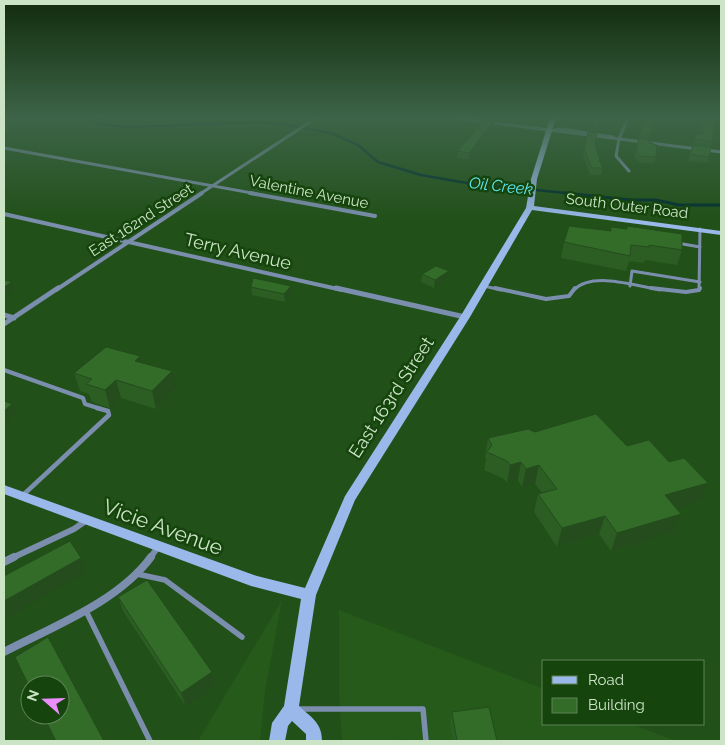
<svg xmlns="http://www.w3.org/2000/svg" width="725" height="745" font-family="Raleway,sans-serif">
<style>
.built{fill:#255a1b}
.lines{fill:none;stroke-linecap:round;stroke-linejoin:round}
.stream-far1{stroke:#002d30;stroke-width:2.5}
.stream{stroke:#002d30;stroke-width:3}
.lane-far3{stroke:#7b8eae;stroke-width:3}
.lane-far2{stroke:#7b8eae;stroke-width:4}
.lane-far1{stroke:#7b8eae;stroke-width:4.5}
.lane{stroke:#7b8eae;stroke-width:5.5}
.street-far4{stroke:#7b8eae;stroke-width:3}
.street-far3{stroke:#7b8eae;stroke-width:4}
.street-far2{stroke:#7b8eae;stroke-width:5}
.street-far1{stroke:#7b8eae;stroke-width:6}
.street{stroke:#7b8eae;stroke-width:8}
.secondary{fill:#9ab8ea;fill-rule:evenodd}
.wall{fill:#2c5d23}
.shaded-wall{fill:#244c1d}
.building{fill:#336c29;stroke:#244c1d}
.labels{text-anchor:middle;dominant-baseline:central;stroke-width:5;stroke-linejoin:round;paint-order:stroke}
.far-street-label{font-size:15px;fill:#cbe4c6;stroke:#15440c}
.far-water-label{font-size:16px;font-style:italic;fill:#60e7f0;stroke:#15440c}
.street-label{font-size:18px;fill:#cbe4c6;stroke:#15440c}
.near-street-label{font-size:21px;fill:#cbe4c6;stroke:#15440c}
</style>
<rect width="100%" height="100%" fill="#215018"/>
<path class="built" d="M282,600L265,691L260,741H198Z
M339,610L544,689V724H631L676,741H342L339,691Z"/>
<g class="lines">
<path class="stream-far1" d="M101,118L92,121L99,124L127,127L262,122L288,125L331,133L358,145L378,162L421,175L467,183L576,194"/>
<path class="stream" d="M564,193L631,200H656L679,205H721"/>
<path class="lane-far3" d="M677,243L700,247
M484,286L501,290
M630,286L632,271L700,282
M574,290C592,271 637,286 660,290
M699,290L700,229"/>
<path class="lane-far2" d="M495,288L546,299L569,296L575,288
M651,288L686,292L699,290L700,288
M4,370L83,398L85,404L101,409"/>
<path class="lane-far1" d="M22,496L109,415L108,411L97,408"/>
<path class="lane" d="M137,574L165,580L242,637
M86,611L150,741
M299,709H423L426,741"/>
<path class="street-far4" d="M455,118L721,152
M628,118L619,139L616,156L629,171
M555,130L562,129L613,137
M4,148L257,194
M200,194L316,118"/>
<path class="street-far3" d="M250,193L375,216
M4,214L342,290
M56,290L202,193"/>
<path class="street-far2" d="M336,288L465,317
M4,315L14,318
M4,324L58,288"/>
<path class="street-far1" d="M12,558L74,529L87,520
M150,558L158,547"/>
<path class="street" d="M4,562L14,557
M4,652C52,627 118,602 151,557"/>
<path class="secondary" d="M550,118H556L537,179L534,206L721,231V235L532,210L470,317L355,500L316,595L299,706C312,718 322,723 322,741H306V734L292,721L288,726L285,741H269L272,723L284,706L301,599L251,586L4,494V485L257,576L305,588L345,496L460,317L526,208L531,179Z"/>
</g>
<path class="wall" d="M595,118H608L606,123L600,122L598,131L590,130L591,126Z
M701,118H715L712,142L711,147L693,145L696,135L701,133Z
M655,124L649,139L639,138L640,133Z
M493,126L469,159L457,158L458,151Z
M588,132L595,145L600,160V162L603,168L601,175H590L583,156Z
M639,138L653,144L656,157L654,163H639L634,156Z
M693,145L711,147L707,163L688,161Z
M569,226L682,250L677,265L645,260L644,263L629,261L626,271L561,258L564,242Z
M422,274L448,279L434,288L421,282Z
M291,286L292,294L285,302L252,295L251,287Z
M140,356L142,363L176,389L156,409L121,398L110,408L92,402L89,394L80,391L74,373Z
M535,432L627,446L700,501L676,508L674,532L611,551L599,534L557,547L534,512L538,494L542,493L535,484L522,487L518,480L507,483L504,479L484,470L486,459L485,457L488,438Z
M118,597L212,672L215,686L186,707L123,611Z
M452,712L497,741H453L450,725Z"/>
<path class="shaded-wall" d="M494,120L493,126L469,159V153Z
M449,271L448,279L434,288L435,280Z
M12,282L15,290L4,298V287Z
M291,286L292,294L285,302L284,294Z
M140,356L145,373L135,361Z
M172,371L176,389L156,409L152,391Z
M116,380L121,398L110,408L105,390Z
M12,404L15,413L4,423V411Z
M521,462L518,480L507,483L510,465Z
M539,465L535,484L522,487L526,469Z
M708,483L700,501L658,514L665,495Z
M681,514L674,532L611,551L617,533Z
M605,516L599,534L557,547L562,528Z
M81,558L87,572L4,619V601Z
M212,672L215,686L186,707L181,693Z"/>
<path class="building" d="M595,118H607L606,119L601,118L599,127L591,126Z
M645,118H657L650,134L640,133Z
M703,118H715L712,142L694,139L696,135L703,133Z
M485,119L494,120L469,153L458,151Z
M588,132L597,133L595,145L600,160H599L603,168H592L584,149Z
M639,138L649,140V142L653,143V144L657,145L656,157L640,156L636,149Z
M693,145L711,147L709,157L690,154Z
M569,226L611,231V227L627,229V226L682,234V250L649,245V247L631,245L630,256L564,242Z
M436,266L449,271L435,280L422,274Z
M253,278L291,286L284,294L251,287Z
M4,280L12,282L4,287Z
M106,347L140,356L135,361L172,371L152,391L116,380L105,390L86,384L92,379L74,373Z
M4,401L12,404L4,411Z
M596,414L627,446L649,440L669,462L684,458L708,483L665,495L681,514L617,533L605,516L562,528L538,494L557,489L539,465L526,469L521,462L510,465L507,461L487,452L492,445L488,438L528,429L535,432Z
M70,541L81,558L4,601V576Z
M147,580L212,672L181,693L118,597Z
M48,637L104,741H56L43,715H60V685H30V688L15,657Z
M489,707L497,741H457L452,712Z
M408,740V741H374Z"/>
<linearGradient id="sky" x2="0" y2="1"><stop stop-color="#122c0d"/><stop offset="0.53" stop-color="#3d6448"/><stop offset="1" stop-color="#3d6448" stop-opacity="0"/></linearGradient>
<rect width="725" height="222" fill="url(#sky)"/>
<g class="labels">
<g class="far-street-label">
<text transform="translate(309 192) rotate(11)">Valentine Avenue</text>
<text transform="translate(627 206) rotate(7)">South Outer Road</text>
<text transform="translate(141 220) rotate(-33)">East 162nd Street</text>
</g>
<g class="far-water-label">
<text transform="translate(501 186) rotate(6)">Oil Creek</text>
</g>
<g class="street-label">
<text transform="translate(238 251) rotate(13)">Terry Avenue</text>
<text transform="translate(391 397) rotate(-57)">East 163rd Street</text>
</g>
<g class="near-street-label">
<text transform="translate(163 527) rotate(20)">Vicie Avenue</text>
</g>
</g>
<rect width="725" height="745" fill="none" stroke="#cbe4c6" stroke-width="10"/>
<rect x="542" y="660" width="162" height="65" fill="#15440c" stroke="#5e8456"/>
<rect x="552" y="676" width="25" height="8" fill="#9ab8ea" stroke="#5e8456"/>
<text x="588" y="685" font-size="15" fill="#cbe4c6">Road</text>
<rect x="552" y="698" width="25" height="15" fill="#336c29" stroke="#5e8456"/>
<text x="588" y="710" font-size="15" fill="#cbe4c6">Building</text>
<g transform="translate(45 700) rotate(290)"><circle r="24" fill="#15440c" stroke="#5e8456"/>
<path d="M0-4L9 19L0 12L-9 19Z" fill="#ea8dfd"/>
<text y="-8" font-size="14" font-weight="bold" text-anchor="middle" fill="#cbe4c6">N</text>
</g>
</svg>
